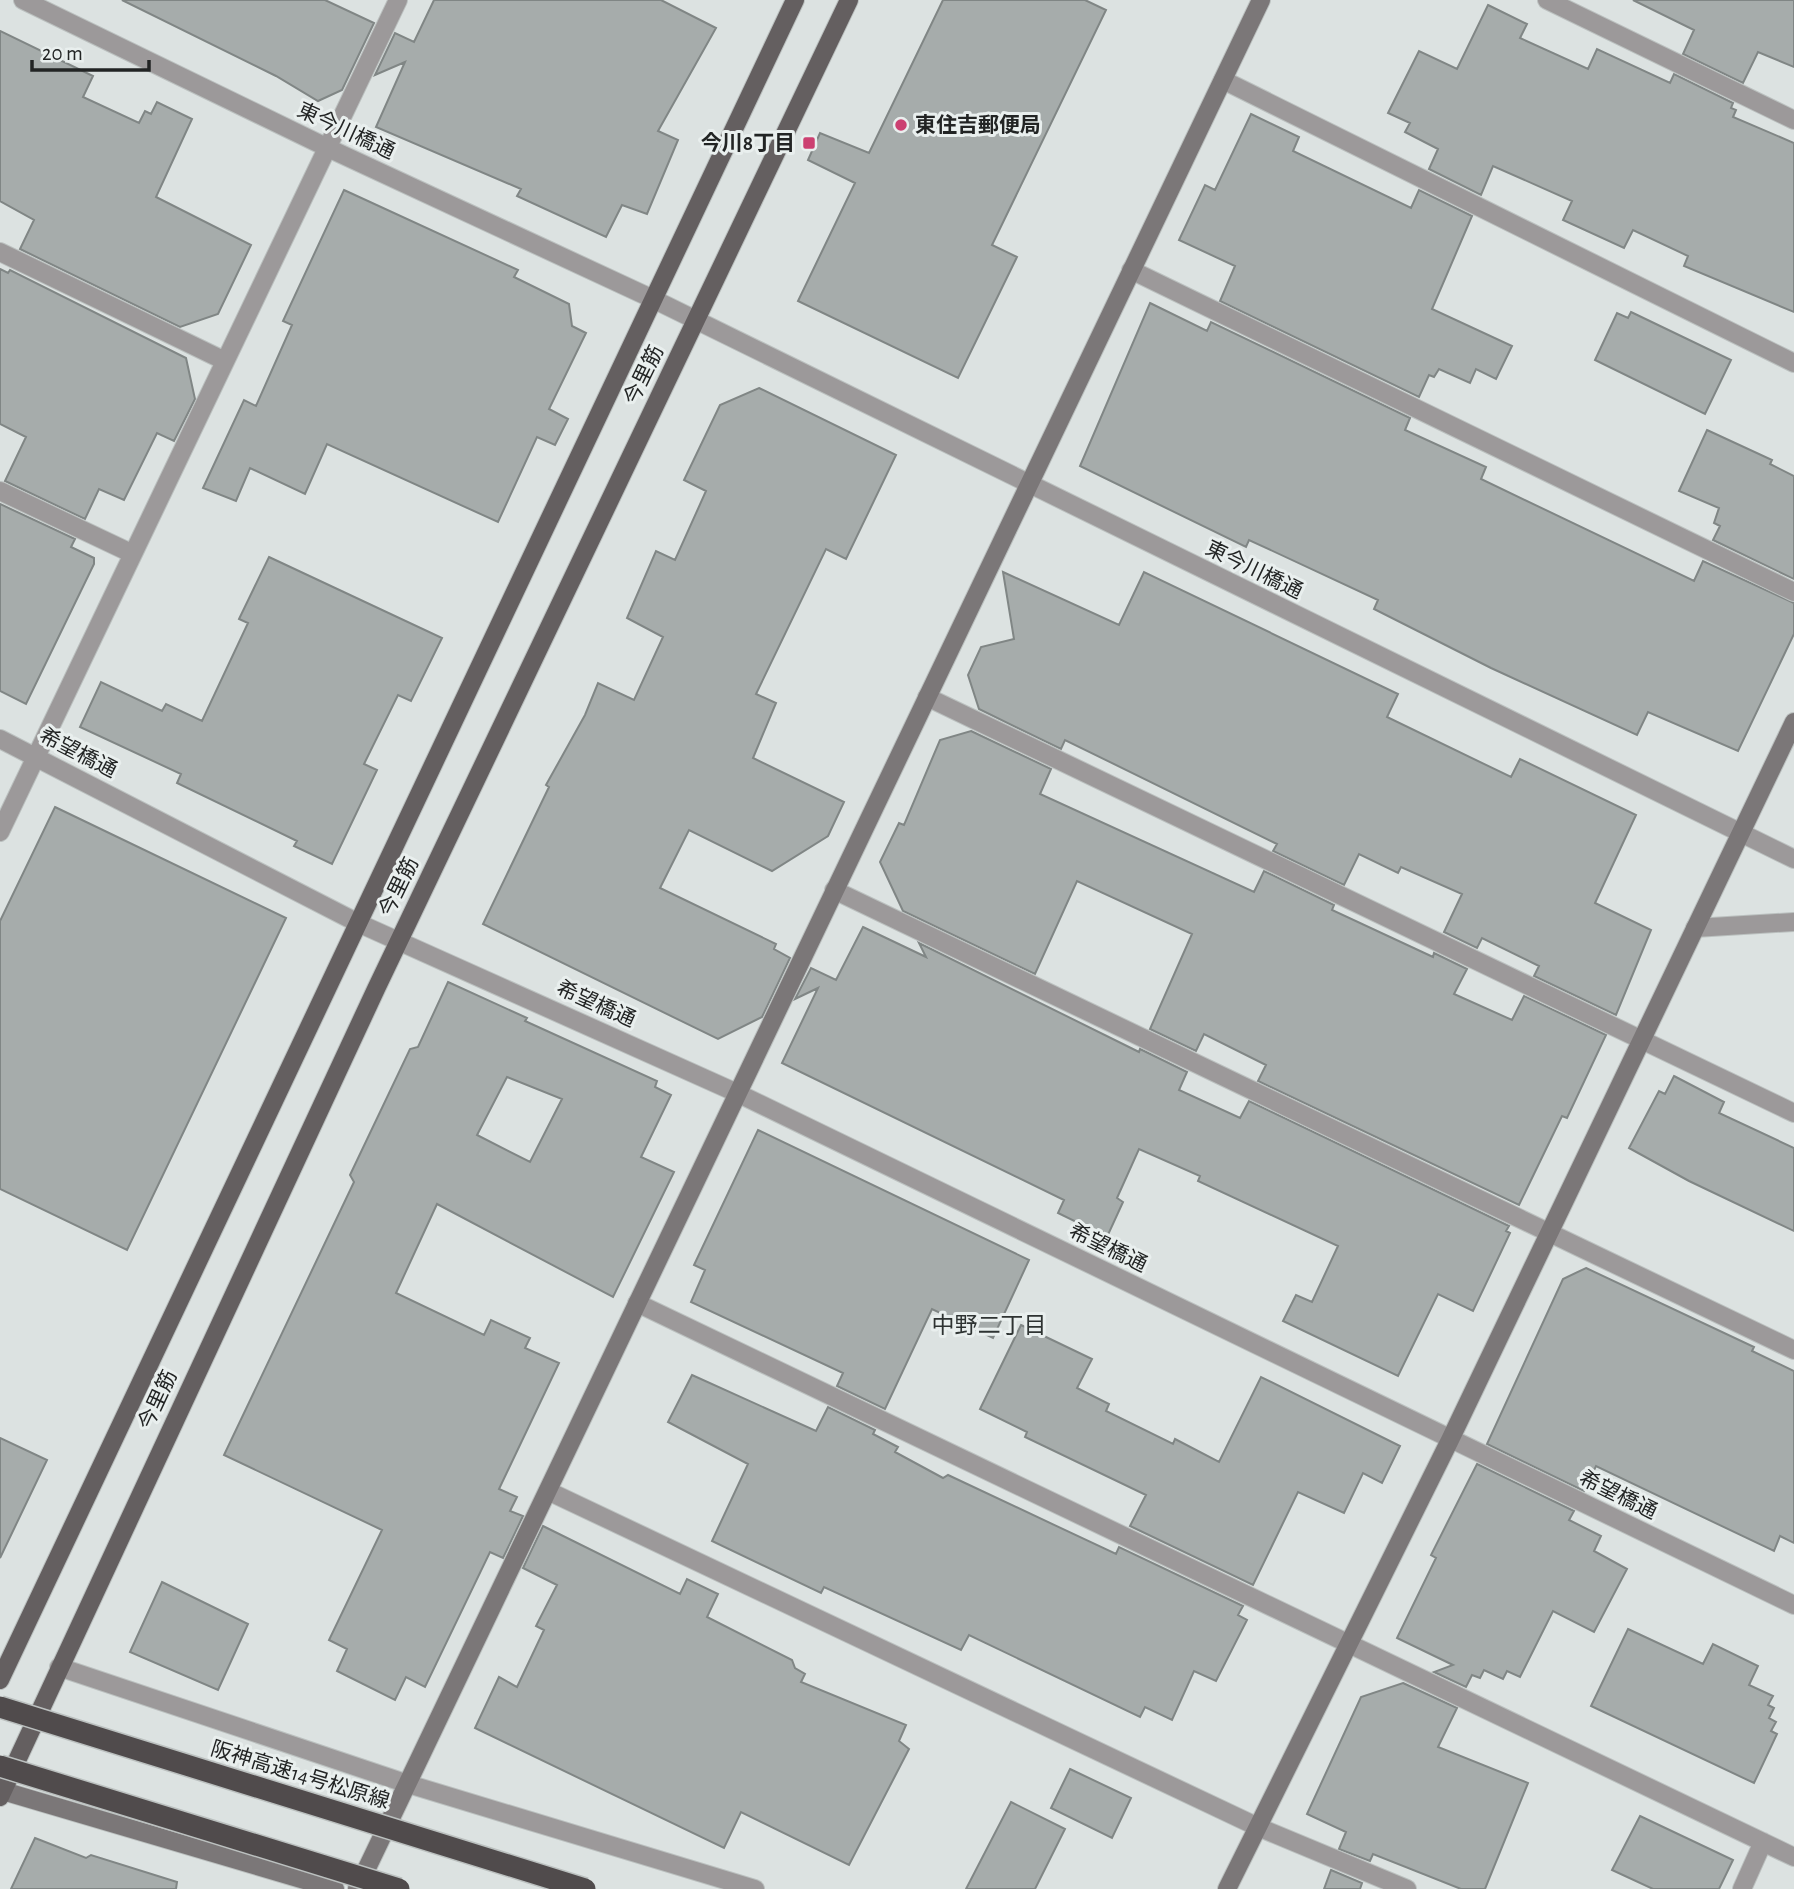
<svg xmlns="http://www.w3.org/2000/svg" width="1794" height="1889" font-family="'Alegreya Sans','Noto Sans JP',sans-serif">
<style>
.building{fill:#a6acab;stroke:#808685;stroke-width:2;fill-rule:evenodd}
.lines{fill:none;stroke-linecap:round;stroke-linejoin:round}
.lane-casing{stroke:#bbc0bf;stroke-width:20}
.street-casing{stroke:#bbc0bf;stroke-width:20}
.secondary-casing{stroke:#bbc0bf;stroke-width:20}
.primary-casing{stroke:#bbc0bf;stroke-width:20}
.lane{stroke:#9c999a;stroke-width:18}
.street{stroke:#9c999a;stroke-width:18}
.secondary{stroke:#7b7778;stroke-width:18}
.primary{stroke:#645f60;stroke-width:18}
.highway-bridge-casing{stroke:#bbc0bf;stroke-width:24;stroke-linecap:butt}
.highway-bridge{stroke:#504b4c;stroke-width:21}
.poi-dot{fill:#cc4071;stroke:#e9efee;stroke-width:2.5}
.labels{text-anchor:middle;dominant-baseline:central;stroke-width:6;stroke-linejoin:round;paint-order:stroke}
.poi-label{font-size:21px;font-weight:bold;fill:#222424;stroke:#e9efee;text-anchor:start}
.street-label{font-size:21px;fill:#222424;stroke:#e9efee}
.neighbourhood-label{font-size:23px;fill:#2e3332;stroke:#e9efee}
</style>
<rect width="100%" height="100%" fill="#dce2e1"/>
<path class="building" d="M122,0H325L374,23L342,90L318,101L276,76Z
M434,0H661L716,28L658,131L678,140L647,214L622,205L606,237L517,196L521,189L376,127L405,62L375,75L395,33L414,42Z
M943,0H1085L1106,10L992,245L1017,257L958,378L798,301L855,183L808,160L820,133L869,153Z
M1633,0H1794V67L1758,52L1743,83L1683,54L1694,30Z
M1488,5L1527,24L1520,38L1588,69L1597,49L1670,83L1674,74L1733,103L1731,108L1736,110L1733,117L1794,143V312L1684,266L1688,256L1633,230L1624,248L1563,220L1572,201L1493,166L1481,195L1429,169L1438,149L1405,132L1410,123L1388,113L1419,51L1457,69Z
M0,31L93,76L83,97L139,123L145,111L151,114L157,102L192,119L156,197L251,245L218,314L180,327L20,249L34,220L0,201Z
M1251,114L1299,137L1293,151L1411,208L1419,190L1472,216L1432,309L1512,346L1496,379L1476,369L1470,383L1439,369L1434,377L1429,375L1419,397L1220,301L1235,266L1179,240L1205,185L1215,190Z
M344,190L518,270L514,277L569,304L572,326L586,333L549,409L568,419L555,445L537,437L498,522L327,444L305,494L250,468L236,501L203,488L244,400L256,406L292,325L283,321Z
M0,269L8,273L10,270L186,358L195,399L174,441L157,433L124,500L99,489L85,519L5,481L26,437L0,424Z
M1150,303L1207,331L1211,322L1410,418L1405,430L1486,467L1481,479L1694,581L1703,561L1794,603V634L1738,751L1648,712L1637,735L1491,668L1374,609L1378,600L1249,540L1246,547L1080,466Z
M1631,312L1731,360L1705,414L1595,360L1617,313L1628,318Z
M759,388L896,455L846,559L826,549L756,694L776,703L753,758L844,802L828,836L772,871L689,830L660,888L776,944L774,949L790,958L762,1017L718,1039L483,924L549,787L546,785L585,715L598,683L634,700L663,637L627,618L656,551L675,560L706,491L684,480L720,405Z
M1707,430L1772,460L1770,464L1794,476V579L1713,540L1720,526L1714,523L1719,508L1679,491Z
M0,504L75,539L71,547L94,558V564L26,704L0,691Z
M269,557L442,638L411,701L398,695L364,764L377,770L332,864L294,846L297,841L177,783L181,774L80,727L101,682L162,711L166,704L202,721L248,623L239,619Z
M1003,572L1119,625L1144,572L1398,694L1387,717L1511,777L1520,759L1636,815L1595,903L1651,930L1616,1015L1534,976L1539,966L1482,938L1477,948L1444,932L1462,894L1401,867L1398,873L1359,854L1344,885L1273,851L1277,844L1065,740L1061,749L979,709L968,675L981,647L1014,639Z
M971,731L1051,769L1040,794L1254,892L1264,871L1334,905L1332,910L1433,957L1434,953L1467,969L1454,994L1512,1020L1524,996L1606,1035L1567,1118L1562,1116L1519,1205L1258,1081L1266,1065L1204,1034L1196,1051L1150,1029L1192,934L1077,881L1035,974L903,911L880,862L899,823L904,825L940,740Z
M55,807L286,918L127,1250L0,1189V921Z
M863,927L926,957L919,943L1139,1052L1140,1049L1187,1072L1179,1090L1240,1118L1249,1101L1509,1226L1506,1231L1510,1233L1473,1311L1438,1294L1398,1376L1283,1321L1296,1295L1312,1302L1338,1246L1198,1181L1200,1176L1139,1149L1117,1198L1123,1202L1107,1237L1058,1213L1064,1200L782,1063L818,988L795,999L811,968L836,980Z
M448,982L527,1018L525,1021L657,1081L655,1087L671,1095L641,1157L674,1172L613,1297L437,1204L396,1293L484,1335L491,1320L530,1338L525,1348L559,1363L499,1489L517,1497L510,1511L523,1516L503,1558L490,1552L425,1687L406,1677L395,1700L337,1671L347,1649L329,1640L382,1530L224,1455L354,1182L350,1175L410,1049L418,1047ZM507,1077L562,1099L530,1162L477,1135Z
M1674,1076L1724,1102L1719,1113L1794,1148V1231L1689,1181L1629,1148L1659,1091L1665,1094Z
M758,1130L1029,1260L993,1338L932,1309L885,1409L837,1386L843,1373L691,1302L705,1270L694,1265Z
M1586,1268L1754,1347L1752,1351L1794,1371V1543L1780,1536L1774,1551L1596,1466L1584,1491L1487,1444L1563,1279Z
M1021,1325L1092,1359L1077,1388L1109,1404L1106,1411L1173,1444L1175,1439L1219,1462L1261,1377L1400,1446L1382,1483L1363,1473L1344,1513L1298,1492L1253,1585L1130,1526L1146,1495L1025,1437L1027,1432L980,1409Z
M692,1375L816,1431L828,1407L875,1430L873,1434L898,1447L895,1452L943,1478L948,1475L1116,1554L1119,1547L1243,1606L1238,1615L1247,1620L1216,1681L1194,1671L1172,1720L1145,1707L1140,1717L969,1635L961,1650L824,1587L821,1593L712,1541L748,1464L668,1422Z
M0,1438L47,1460L0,1558Z
M1477,1464L1574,1511L1569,1520L1601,1536L1594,1551L1627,1569L1594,1632L1553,1611L1520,1677L1507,1671L1503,1679L1484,1670L1480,1678L1472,1675L1466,1687L1434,1672L1453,1665L1397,1638L1436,1558L1431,1555Z
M543,1526L680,1594L687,1579L718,1594L707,1617L792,1660L795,1668L805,1674L801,1682L906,1725L899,1741L909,1749L849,1865L741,1812L724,1848L475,1728L499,1677L517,1687L544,1630L536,1626L557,1585L523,1568Z
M162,1582L248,1624L218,1690L130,1652Z
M1628,1629L1703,1664L1713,1644L1758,1666L1749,1685L1773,1696L1768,1705L1774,1708L1769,1718L1776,1722L1771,1731L1777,1734L1754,1783L1591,1706Z
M1403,1683L1457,1708L1438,1747L1528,1783L1485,1889H1461L1373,1854L1370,1861L1339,1849L1346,1832L1307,1814L1361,1697Z
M1070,1769L1131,1798L1112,1838L1051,1808Z
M1011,1802L1065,1829L1035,1889H966Z
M1640,1816L1733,1860L1719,1889H1653L1612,1870Z
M35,1838L86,1858L91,1855L177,1882L176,1889H11Z
M1331,1870L1362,1883L1360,1889H1324Z"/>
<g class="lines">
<g class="lane-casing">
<path id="lane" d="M1695,928L1794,922"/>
</g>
<g class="street-casing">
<path id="street" d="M23,0L328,148L653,299L1794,859
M1547,0L1794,120
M1223,80L1794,363
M0,252L225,361
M1131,270L1794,592
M0,491L133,554
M927,697L1794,1113
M0,739L358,923L737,1093L1794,1605
M0,832L398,0
M834,890L1794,1350
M637,1303L1794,1857
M548,1491L1258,1827L1407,1889
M59,1667L408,1784L755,1889
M1742,1889L1763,1842"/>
</g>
<g class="secondary-casing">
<path id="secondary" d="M3,1791L335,1889
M357,1889L1261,0
M1227,1889L1450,1440L1794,722"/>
</g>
<g class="primary-casing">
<path id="primary" d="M0,1680L795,0
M0,1797L376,989L849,0"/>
</g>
<use href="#lane" class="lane"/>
<use href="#street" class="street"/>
<use href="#secondary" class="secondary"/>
<use href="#primary" class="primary"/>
<g class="highway-bridge-casing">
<path id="highway-bridge" d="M0,1707L585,1889
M0,1766L399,1889"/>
</g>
<use href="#highway-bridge" class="highway-bridge"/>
</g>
<g class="poi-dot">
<circle cx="901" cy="125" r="7"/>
<rect x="802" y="136" width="14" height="14" rx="3.5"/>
</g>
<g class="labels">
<g class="poi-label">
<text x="915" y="125">東住吉郵便局</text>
<text x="795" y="143" text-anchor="end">今川8丁目</text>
</g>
<g class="street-label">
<text transform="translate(346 131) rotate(25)">東今川橋通</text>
<text transform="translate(644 375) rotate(-64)">今里筋</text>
<text transform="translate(1254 570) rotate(26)">東今川橋通</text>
<text transform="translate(78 753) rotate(27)">希望橋通</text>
<text transform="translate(399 887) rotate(-64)">今里筋</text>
<text transform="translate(596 1004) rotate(24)">希望橋通</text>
<text transform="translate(1108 1248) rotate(26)">希望橋通</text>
<text transform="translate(158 1400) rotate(-65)">今里筋</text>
<text transform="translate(1618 1495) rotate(26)">希望橋通</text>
<text transform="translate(300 1775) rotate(17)">阪神高速14号松原線</text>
</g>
<g class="neighbourhood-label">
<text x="989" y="1326">中野二丁目</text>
</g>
</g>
<path d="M32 60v10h117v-10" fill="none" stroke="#222424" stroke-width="3.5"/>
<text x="42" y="60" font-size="21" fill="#222424" stroke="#e9efee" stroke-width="5" paint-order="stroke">20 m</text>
</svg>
